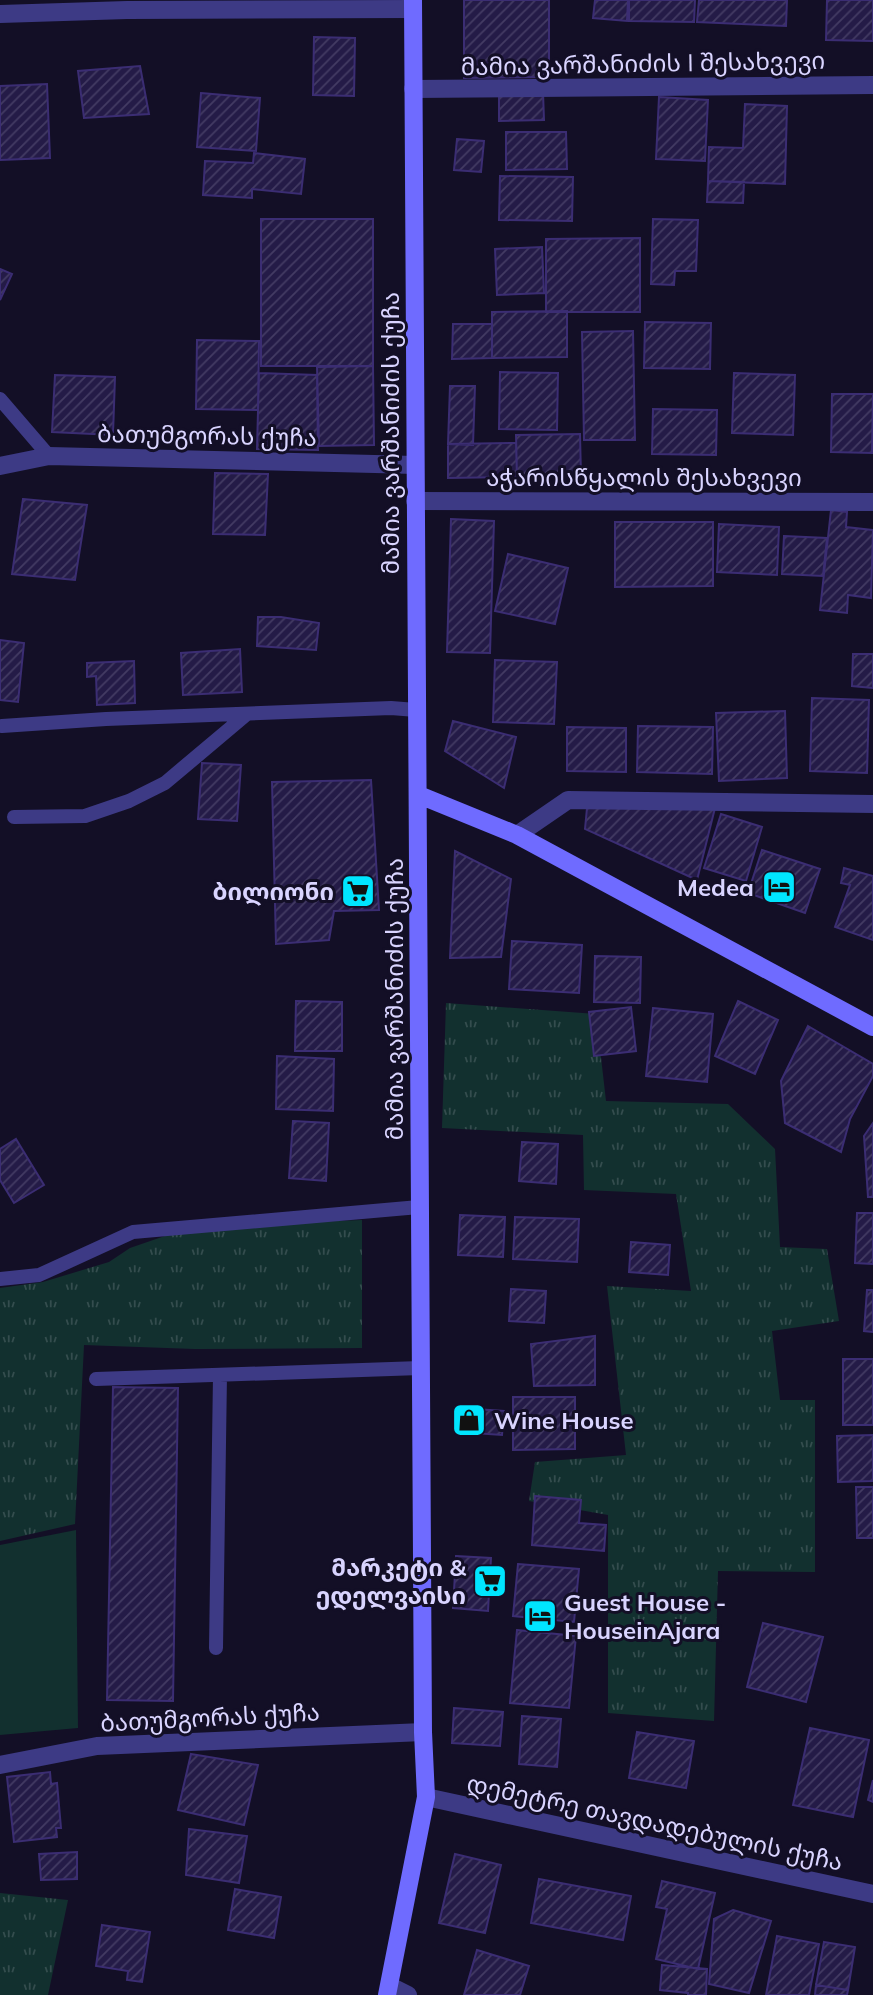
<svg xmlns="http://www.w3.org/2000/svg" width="873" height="1995" font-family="Mulish,'Noto Sans Georgian',sans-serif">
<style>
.grass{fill:url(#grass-tufts)}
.garden{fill:#12302f}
.building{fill:url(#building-hatch);stroke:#3b2d73;stroke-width:2}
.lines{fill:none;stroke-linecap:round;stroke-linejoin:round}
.lane{stroke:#3d3a85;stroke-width:14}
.street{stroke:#3d3a85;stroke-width:18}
.secondary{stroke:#6f6bff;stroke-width:18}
.labels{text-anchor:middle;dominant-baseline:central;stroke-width:6;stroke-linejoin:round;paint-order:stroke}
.street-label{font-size:24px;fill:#d9d4ff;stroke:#130f26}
.poi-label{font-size:24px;font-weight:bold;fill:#d9d4ff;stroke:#130f26;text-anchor:end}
</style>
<defs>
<pattern id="grass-tufts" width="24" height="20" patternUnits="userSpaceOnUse" patternTransform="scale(1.75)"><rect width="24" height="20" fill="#12302f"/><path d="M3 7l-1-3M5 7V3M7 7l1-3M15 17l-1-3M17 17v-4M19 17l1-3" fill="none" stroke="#344d4e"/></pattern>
<pattern id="building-hatch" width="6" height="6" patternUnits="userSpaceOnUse" patternTransform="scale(1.75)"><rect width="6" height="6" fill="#241b47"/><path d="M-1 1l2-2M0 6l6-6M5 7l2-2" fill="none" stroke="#433b63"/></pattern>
</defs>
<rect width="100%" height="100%" fill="#130f26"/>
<path class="grass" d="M446,1003L596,1014L606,1101L728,1104L775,1149L780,1247L827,1249L839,1321L772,1331L780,1400H815V1572L718,1571L714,1721L608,1713V1515L529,1501L535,1462L626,1455L607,1286L691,1291L676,1194L584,1190L583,1135L442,1128Z
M362,1220V1348L195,1349L84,1345L75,1524L0,1541V1288L43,1282L109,1262L130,1248L191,1227Z
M0,1893L68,1900L48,1995H0Z"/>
<path class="garden" d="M76,1530L78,1728L0,1735V1545Z"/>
<path class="building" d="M464,0H549V77L464,78Z
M595,0H628L627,21L593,18Z
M629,0H695L694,22L629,21Z
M699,0H787L786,26L697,22Z
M827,0H873V41L826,40Z
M314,37L355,38L354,96L313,95Z
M140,66L149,114L84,118L78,71Z
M47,84L50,158L0,160V86Z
M543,92L544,120L499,121V93Z
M201,93L260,98L256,151L197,147Z
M659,97L708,100L705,161L656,159Z
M745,104L787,106L785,184L708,181L709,147L743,148Z
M506,132H566L567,169L506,170Z
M457,139L484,141L481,172L454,170Z
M254,153L305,159L301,194L252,189V198L203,195L205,161L253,163Z
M500,176L573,177L572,221L499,220Z
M708,181L744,182L743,203L707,202Z
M261,219H373V366H261Z
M653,219L698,220L696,271H675L674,285L651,284Z
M640,238V312H546V239Z
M542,247L544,293L497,295L495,249Z
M0,269L12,274L0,300Z
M567,311V357L492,358V312Z
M645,322L711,323L710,369L644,368Z
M453,324H492V358L452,359Z
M633,331L635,440H584L582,332Z
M197,340L259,341L258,410L196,409Z
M373,366L374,445L319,446L317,367Z
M500,372L558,373L557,430L499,429Z
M259,373L317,375L318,450L257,449Z
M734,373L795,375L793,435L732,433Z
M55,375L115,377L113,435L52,432Z
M450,386H475L473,445L448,444Z
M832,394H873L872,453L831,452Z
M653,409L717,410L716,455L652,454Z
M580,434L581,476L517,477L516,435Z
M516,443L517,477L448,478V444Z
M215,473L268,474L265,535L213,534Z
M23,499L87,505L75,580L12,574Z
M831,510L847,512L846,527L873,530L871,598L848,595L847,613L820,610Z
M451,519L494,521L490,653L447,652Z
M615,522H713V586L615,587Z
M719,524L779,527L777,575L717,572Z
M784,536L827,538L823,576L782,574Z
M508,554L568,568L555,624L495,611Z
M258,617H281L319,623L316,650L257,646Z
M0,640L24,643L18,702L0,700Z
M240,649L242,692L183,695L181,653Z
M853,654H873V688L852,686Z
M495,660L557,662L554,724L493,722Z
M134,661L135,703L97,705L96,676L87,677V663Z
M812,698L869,700L867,773L810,771Z
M785,711L787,778L719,781L716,713Z
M453,721L516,737L504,788L445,751Z
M638,726L713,727L712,774L637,772Z
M567,727L626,728V772L567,771Z
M202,763L241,765L237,821L198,819Z
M371,780L379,910L334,911L329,940L276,944L272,782Z
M587,808H715L697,880L585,829Z
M721,814L762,827L746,881L704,868Z
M762,850L820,869L805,913L748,893Z
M455,851L511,879L501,957L450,958Z
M844,868L873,876V940L835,927L850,885L841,883Z
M512,941L582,945L579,993L509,989Z
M595,956L641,957L640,1003L594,1002Z
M296,1001L342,1002V1051H295Z
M738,1001L778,1020L755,1074L715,1056Z
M631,1007L636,1051L594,1056L589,1012Z
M653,1008L713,1014L707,1082L646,1076Z
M808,1026L873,1064V1076L850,1119L841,1152L785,1123L781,1081Z
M277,1056L334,1059L333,1111L276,1109Z
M293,1121L329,1123L326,1181L289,1178Z
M873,1123V1197H868L864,1136Z
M16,1139L44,1185L14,1203L0,1180V1149Z
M522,1142L558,1144L556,1184L519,1181Z
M857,1213H873V1264L855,1263Z
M460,1215L505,1217L503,1257L458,1255Z
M515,1217L579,1219L577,1262L513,1259Z
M631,1242L670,1245L668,1275L629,1272Z
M511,1289L546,1291L544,1323L509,1321Z
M867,1290H873V1332L864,1331Z
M595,1336V1385L534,1386L531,1344Z
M843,1359H873V1425H843Z
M113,1387L178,1388L173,1701L107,1700Z
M513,1397H575V1449L513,1450Z
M460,1408L504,1411L502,1435L459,1432Z
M873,1435V1481L838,1482L837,1436Z
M856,1487H873V1538H857Z
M535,1496L581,1500L579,1523L606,1525L604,1551L532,1545Z
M456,1556L491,1558L488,1611L453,1608Z
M518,1564L579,1569L574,1622L513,1616Z
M763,1623L823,1637L806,1702L747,1687Z
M517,1630L576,1636L569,1708L510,1703Z
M454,1708L503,1712L500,1746L452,1743Z
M522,1716L561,1719L557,1767L519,1764Z
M810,1728L869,1740L853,1817L793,1805Z
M637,1732L694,1741L686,1788L629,1778Z
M191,1754L258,1765L244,1825L178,1810Z
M50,1772L51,1784L57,1783L61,1828H56L57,1837L14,1842L7,1777Z
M873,1780V1802L868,1800Z
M189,1829L247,1836L239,1883L186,1875Z
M77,1852V1879L41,1880L39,1854Z
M455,1854L501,1865L485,1933L439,1923Z
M539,1879L631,1896L623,1940L531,1923Z
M662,1881L715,1893L698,1969L656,1959L667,1909L656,1907Z
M235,1889L281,1897L274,1938L228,1930Z
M733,1910L771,1921L749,1993L709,1984L714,1919Z
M102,1925L150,1932L142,1982L127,1980L128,1971L96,1966Z
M777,1936L819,1944L809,1995H766Z
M824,1942L855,1947L848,1990L816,1985Z
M477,1950L529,1966L520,1995H464Z
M662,1965L707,1969L706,1995H688V1993L660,1990Z
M816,1985L848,1990L847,1995H815Z"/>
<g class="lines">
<path class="lane" d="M0,399L49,456
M2,726L106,719L391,708L416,710
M14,817L85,816L129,801L165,783L247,714
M0,1279L39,1275L133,1232L419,1207
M96,1379L420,1368
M216,1648L220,1375"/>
<path class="street" d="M0,14L127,10L413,9
M413,89L873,85
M0,466L49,456L415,465
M415,501L873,502
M517,835L568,800L873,804
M0,1765L97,1746L423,1732
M426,1797L873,1894
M390,1986L408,1995"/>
<path class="secondary" d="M419,795L517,835L873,1027
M387,1995L426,1797L423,1732L413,0"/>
</g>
<defs>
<g id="hotel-square" transform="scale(1.75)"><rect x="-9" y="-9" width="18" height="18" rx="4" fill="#00e5ff" stroke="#130f26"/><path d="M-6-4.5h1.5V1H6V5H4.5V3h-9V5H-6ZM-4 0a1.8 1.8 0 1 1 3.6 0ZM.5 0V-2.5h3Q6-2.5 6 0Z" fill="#111"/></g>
<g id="supermarket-square" transform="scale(1.75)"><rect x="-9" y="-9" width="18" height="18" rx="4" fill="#00e5ff" stroke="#130f26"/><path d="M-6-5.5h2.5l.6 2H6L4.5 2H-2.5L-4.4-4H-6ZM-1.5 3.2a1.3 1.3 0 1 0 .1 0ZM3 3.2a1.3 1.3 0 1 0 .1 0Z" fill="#111"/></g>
<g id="shop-square" transform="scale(1.75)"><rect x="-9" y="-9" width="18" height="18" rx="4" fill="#00e5ff" stroke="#130f26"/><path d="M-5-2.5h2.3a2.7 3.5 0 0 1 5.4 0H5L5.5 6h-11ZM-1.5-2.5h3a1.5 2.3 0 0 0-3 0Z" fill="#111"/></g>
</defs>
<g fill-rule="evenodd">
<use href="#hotel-square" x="779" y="887"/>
<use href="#supermarket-square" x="358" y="891"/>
<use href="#shop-square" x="469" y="1420"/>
<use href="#supermarket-square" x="490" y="1581"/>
<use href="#hotel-square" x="540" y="1616"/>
</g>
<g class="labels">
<g class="street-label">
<text transform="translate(643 63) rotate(-1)">მამია ვარშანიძის I შესახვევი</text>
<text transform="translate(390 433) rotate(-90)">მამია ვარშანიძის ქუჩა</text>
<text transform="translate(207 435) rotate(1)">ბათუმგორას ქუჩა</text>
<text x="644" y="477">აჭარისწყალის შესახვევი</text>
<text transform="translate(394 999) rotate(-90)">მამია ვარშანიძის ქუჩა</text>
<text transform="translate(210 1717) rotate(-3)">ბათუმგორას ქუჩა</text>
<text transform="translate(655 1822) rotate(12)">დემეტრე თავდადებულის ქუჩა</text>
</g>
<g class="poi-label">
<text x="754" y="887">Medea</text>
<text x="334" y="891">ბილიონი</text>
<text x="494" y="1420" text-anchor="start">Wine House</text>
<text x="466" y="1567">მარკეტი &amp;<tspan x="466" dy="28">ედელვაისი</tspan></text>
<text x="564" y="1602" text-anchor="start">Guest House -<tspan x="564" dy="28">HouseinAjara</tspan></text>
</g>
</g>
</svg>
